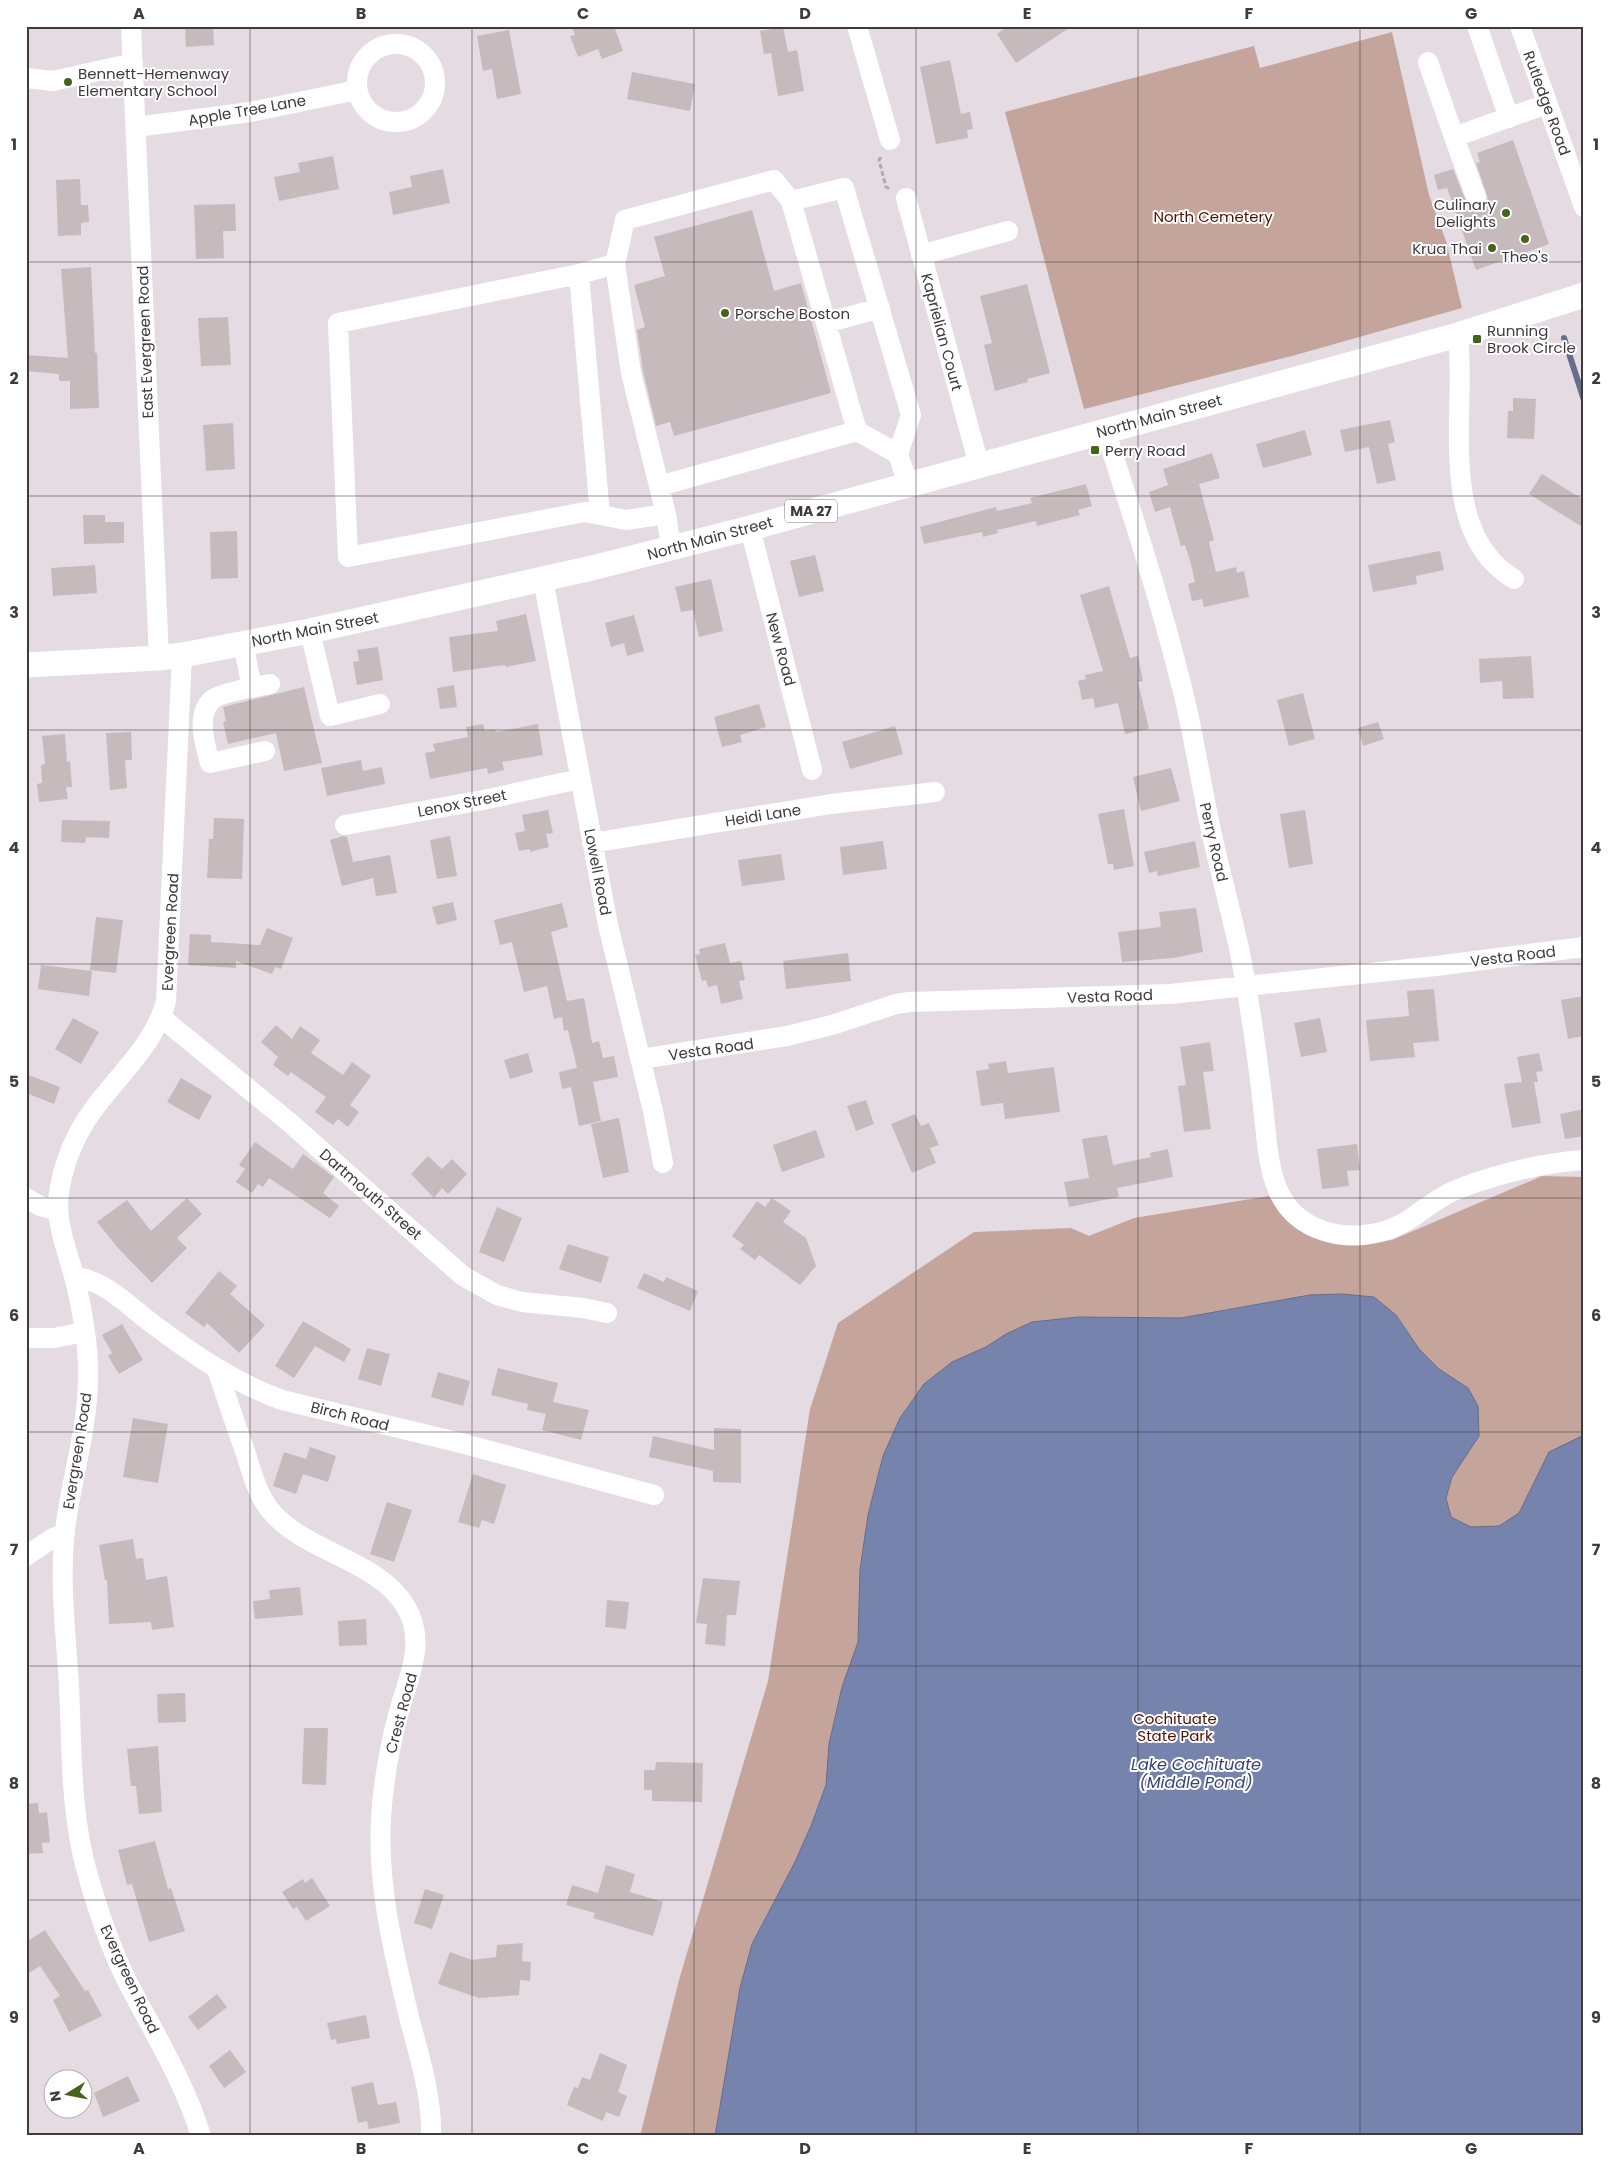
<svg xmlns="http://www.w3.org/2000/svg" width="1610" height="2162" font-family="Poppins,sans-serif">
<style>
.green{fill:#c5a49b}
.water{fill:#7684ad;stroke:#656e8b}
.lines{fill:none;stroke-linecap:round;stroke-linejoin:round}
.stream{stroke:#656e8b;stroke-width:6}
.building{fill:#c7babd}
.path{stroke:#b1a9b0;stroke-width:3;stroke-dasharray:5 2.5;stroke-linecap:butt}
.minor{stroke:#fff;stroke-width:20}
.major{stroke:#fff;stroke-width:25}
.grid{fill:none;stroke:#3e3a3d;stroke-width:1;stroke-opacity:0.55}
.poi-dot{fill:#44641a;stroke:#fff;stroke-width:2}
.labels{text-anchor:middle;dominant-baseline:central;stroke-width:4;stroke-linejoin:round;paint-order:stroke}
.shield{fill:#fff;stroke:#787577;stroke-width:1}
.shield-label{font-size:14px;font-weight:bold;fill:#3e3a3d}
.poi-label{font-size:15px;fill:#3e3a3d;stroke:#fff;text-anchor:start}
.street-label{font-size:15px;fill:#3e3a3d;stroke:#fff}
.park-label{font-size:15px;fill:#4e1101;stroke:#fff}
.water-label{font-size:16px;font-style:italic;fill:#35437a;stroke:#fff}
.neatline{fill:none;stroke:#3e3a3d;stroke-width:2}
.grid-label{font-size:16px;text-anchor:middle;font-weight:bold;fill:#3e3a3d}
</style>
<rect width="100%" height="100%" fill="#e5dbe3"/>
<path class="green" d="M1392,32L1429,195L1446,241L1462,308L1292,356L1084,409L1005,112L1254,46L1260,68Z
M1542,1176L1584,1177V2136H640L679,1980L768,1681L810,1409L838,1323L974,1232L1071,1228L1089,1236L1134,1218L1269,1196L1279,1212L1291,1224L1304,1232L1378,1242L1392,1240Z"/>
<path class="water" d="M1342,1294L1374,1297L1396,1315L1419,1349L1439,1369L1468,1388L1478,1406L1479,1436L1452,1477L1446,1498L1451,1517L1471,1527L1499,1526L1519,1513L1549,1452L1584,1435V2136H715L740,1988L752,1944L795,1862L811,1826L826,1785L829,1744L842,1687L858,1642L860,1570L868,1515L883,1456L900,1418L924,1384L952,1362L986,1347L1006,1334L1032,1322L1078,1317L1181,1318L1310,1295Z"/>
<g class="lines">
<path class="stream" d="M1564,338L1584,400"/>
</g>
<path class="building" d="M185,26H213L214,45L186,47Z
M571,26H614L623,51L602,59L598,49L578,57L570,36L575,35Z
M1008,26H1072L1016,63L997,34Z
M783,27L788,52L797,50L804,91L778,96L771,53L764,54L760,31Z
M509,30L521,94L497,99L492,69L483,71L477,36Z
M950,60L961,114L970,112L973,129L967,130L968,138L936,144L920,67Z
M632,72L695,84L690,111L627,99Z
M1513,140L1549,244L1476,270L1447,188L1438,190L1434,175L1453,169L1468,206L1474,209L1481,208L1485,204L1488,199L1476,163L1480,162L1477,153Z
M333,156L339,189L279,201L274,177L300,172L298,163Z
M443,169L450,203L393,215L389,192L412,187L410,176Z
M80,179L81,205H88L89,222L81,223V235L58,236L56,180Z
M235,204L236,231H223L224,258L196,259L194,205Z
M752,210L774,291L801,283L831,393L674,436L670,422L656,426L643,371L637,330L645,327L634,285L665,276L654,237Z
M91,267L95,353H97L99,408L70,409V381H59V374L26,371V355L68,358L61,269Z
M1027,284L1050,373L1027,379L1028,382L995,391L984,345L992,343L980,296Z
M228,317L231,365L201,366L198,318Z
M1513,398L1536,399L1534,439L1507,438L1508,411H1513Z
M1390,420L1395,442L1388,444L1396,480L1377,484L1369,447L1345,452L1340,430Z
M233,423L235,469L206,471L203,425Z
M1305,430L1312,455L1263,468L1256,444Z
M1212,453L1220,478L1199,484L1214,540L1209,542L1216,572L1236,567L1237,573L1244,571L1249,597L1204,607L1202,599L1192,601L1188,584L1195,582L1191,564L1185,545L1181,546L1170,507L1155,512L1149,492L1168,485L1163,469Z
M1542,474L1584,500V528L1529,494Z
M1086,484L1092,506L1078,510L1080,515L1037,526L1036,521L997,530L998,533L983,537L982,532L924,544L920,527L996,507L997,511L1032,503L1030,498Z
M83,515H105V522H124V543L84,544Z
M237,531L238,578L211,579L210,532Z
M1440,551L1444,570L1416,576L1417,584L1373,592L1368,565Z
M815,555L824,591L799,597L790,561Z
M95,565L97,593L53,596L51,568Z
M711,579L723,631L699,637L693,610L681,612L675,587Z
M1109,586L1130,658L1138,656L1143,681L1138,682L1149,729L1125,734L1118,703L1095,708L1093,698L1082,700L1078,681L1086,679L1085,675L1103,671L1080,595Z
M526,614L536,661L506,667L505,665L453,672L449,637L498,631L496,621Z
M634,615L644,651L627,656L624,643L611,647L605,623Z
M378,647L383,680L357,685L353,662L359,661L357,650Z
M1531,656L1534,698L1503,699L1502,681L1480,683L1479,659Z
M454,685L457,707L440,709L437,688Z
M304,687L322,763L284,771L276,733L228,744L223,722L226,721L223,707Z
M1303,693L1315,739L1289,746L1277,700Z
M759,704L766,727L740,735L742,742L722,747L714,717Z
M1378,722L1384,739L1363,746L1358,728Z
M483,724L485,731L495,729L496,732L538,724L543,755L502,762L504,770L488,774L487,768L430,779L425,753L435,751L433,744L468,737L466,727Z
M895,726L903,754L850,769L842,742Z
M131,732L132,760H125L127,788L110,790L106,733Z
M65,734L67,762L70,761L72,787H66L68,799L39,802L37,784L42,783L41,765L45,764L42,736Z
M361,760L363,771L382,767L385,784L327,796L321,768Z
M1171,768L1180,801L1141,811L1133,777Z
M1124,809L1134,866L1114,870L1113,864H1108L1098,814Z
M548,810L553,833L546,834L549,847L530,852V849L519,851L515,833L525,831L522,815Z
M1305,810L1313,864L1289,868L1280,814Z
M214,818L244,819L242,879L207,878L209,839H213Z
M62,820L110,821L109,838L86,837L85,843L61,842Z
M343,836L347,837L353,862L390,855L397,893L376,896L373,878L342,886L330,840Z
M450,836L457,876L437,879L430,840Z
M883,841L887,869L843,875L840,847Z
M1195,841L1200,867L1158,876L1157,871L1149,873L1144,852Z
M781,854L785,880L742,886L738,860Z
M453,902L457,920L437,925L432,907Z
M562,903L568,927L551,932L567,1001L584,998L592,1043L599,1041L603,1058L614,1056L618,1077L593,1082L601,1121L579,1126L571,1087L562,1089L559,1072L577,1068L568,1030L564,1031L562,1017L554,1019L547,986L524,992L512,942L500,945L494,920Z
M1196,908L1203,952L1173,958L1122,962L1118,932L1161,927L1159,912Z
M96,917L123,920L116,973L90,970Z
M267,928L293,938L281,969L275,967L272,974L236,961V968L188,965L190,934L211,935V942L260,945Z
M725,943L730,963L741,961L745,980L739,981L743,999L721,1004L717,985L708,987L706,980L702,981L695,955L700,954L699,949Z
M848,953L851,981L786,989L783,961Z
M41,965L92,971L89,996L38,989Z
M1434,989L1439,1041L1413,1043L1415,1057L1370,1061L1366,1020L1409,1016L1407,991Z
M1584,996V1036L1568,1039L1561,1000Z
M73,1018L99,1032L81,1064L55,1049Z
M1320,1018L1327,1052L1301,1057L1294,1023Z
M276,1025L292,1039L300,1026L320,1040L311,1053L343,1075L352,1062L371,1076L350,1105L359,1112L348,1127L338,1119L333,1125L315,1112L326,1097L291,1072L288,1076L273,1065L278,1057L261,1042Z
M1210,1042L1214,1071L1203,1072L1211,1129L1184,1132L1178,1086L1186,1085L1180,1047Z
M528,1053L533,1072L510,1079L504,1060Z
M1539,1053L1543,1071L1536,1072L1538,1082H1534L1541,1123L1512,1128L1504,1084L1522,1082L1517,1057Z
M1006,1061L1008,1073L1054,1067L1060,1112L1005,1119L1003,1103L981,1106L976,1071L989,1069L988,1064Z
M26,1074L60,1087L54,1104L26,1093Z
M181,1078L212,1096L199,1120L167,1102Z
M866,1100L874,1124L856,1131L847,1106Z
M1584,1109V1136L1565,1139L1560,1114Z
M915,1114L921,1126L929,1123L939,1145L930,1148L936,1163L912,1173L891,1124Z
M619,1118L629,1172L603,1178L591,1124Z
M816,1130L825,1157L782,1172L773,1145Z
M1107,1135L1113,1165L1151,1157L1150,1153L1168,1149L1173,1177L1117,1188L1119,1197L1069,1207L1064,1182L1089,1178L1082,1139Z
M255,1142L293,1169L303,1154L334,1177L323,1193L339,1206L330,1218L269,1178L263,1187L258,1184L252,1193L236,1182L245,1169L239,1165Z
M1357,1144L1360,1170L1347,1171L1349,1186L1322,1189L1317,1149Z
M428,1156L442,1169L452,1159L467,1174L448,1194L442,1188L434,1198L411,1174Z
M187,1198L202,1214L177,1238L187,1248L152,1283L119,1249L97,1222L127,1200L151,1231Z
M772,1198L791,1211L783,1222L806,1238L816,1266L800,1285L759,1255L755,1260L740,1249L744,1245L732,1236L757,1201L765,1207Z
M497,1207L522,1218L504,1262L479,1252Z
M568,1244L609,1257L601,1283L559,1269Z
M219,1271L237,1286L230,1294L265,1325L239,1353L207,1323L204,1327L185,1313Z
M644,1273L664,1282L666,1277L698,1291L690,1311L637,1288Z
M303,1321L351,1349L344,1362L315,1346L294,1378L275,1366Z
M122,1324L143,1360L119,1374L108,1356L112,1353L102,1335Z
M367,1348L390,1354L381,1386L358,1379Z
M498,1368L558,1383L553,1402L589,1410L581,1440L542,1430L546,1414L527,1410L528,1404L491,1395Z
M438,1372L470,1381L463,1406L431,1397Z
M133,1418L168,1424L158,1483L123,1477Z
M714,1428L741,1429V1483L713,1482V1471L649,1457L653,1436L714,1450Z
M310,1447L336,1456L328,1482L303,1474L296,1494L273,1486L284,1452L306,1459Z
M473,1474L506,1485L494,1524L482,1520L479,1528L458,1522Z
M387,1502L412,1510L394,1562L370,1554Z
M133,1539L136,1559L143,1558L146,1580L167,1576L174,1627L152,1630L151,1622L109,1624L107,1580H105L99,1545Z
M703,1578L740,1581L736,1615H727L725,1646L705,1644L707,1624L696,1623Z
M300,1587L303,1615L255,1619L253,1601L270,1599L269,1590Z
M607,1600L629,1602L626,1629L605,1627Z
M366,1619L367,1645L339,1646L338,1621Z
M185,1693L186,1722L158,1723L157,1694Z
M304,1728H328L326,1785L302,1784Z
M158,1746L162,1812L139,1814L136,1786H131L127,1749Z
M656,1762L703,1763L702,1802L652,1801V1790H644V1770H655Z
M38,1803L39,1813L47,1812L50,1842L42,1843L43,1853L26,1854V1804Z
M155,1841L168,1889L171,1888L185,1931L149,1942L132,1884L127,1885L118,1850Z
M606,1865L635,1874L630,1892L663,1902L653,1936L593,1918L595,1913L566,1905L572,1885L598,1893Z
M312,1878L330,1906L306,1921L297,1907L293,1909L282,1892L303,1879L305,1883Z
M425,1889L444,1895L432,1929L414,1923Z
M45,1930L85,1991L88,1990L102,2016L69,2032L53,2000L60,1996L40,1966L26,1975V1942Z
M523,1943L522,1961L531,1962L530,1981L520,1980L519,1995L479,1998L438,1984L450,1952L472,1960L496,1957L497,1945Z
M217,1994L227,2007L198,2030L188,2017Z
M366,2015L370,2038L337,2044L336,2039L331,2040L327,2023Z
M230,2050L246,2072L224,2088L209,2066Z
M600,2053L627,2065L618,2092L627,2096L619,2117L606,2112L603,2121L567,2105L574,2087L578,2088L582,2077L590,2080Z
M128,2076L140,2101L103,2117L94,2093Z
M373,2082L378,2105L396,2102L400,2123L369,2129L367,2121L358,2123L351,2087Z"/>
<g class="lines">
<path class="path" d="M881,157L879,160L886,187L890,189"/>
<path class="minor" d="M131,26L159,658
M857,26L890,140
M1477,26L1509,118
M1520,26L1584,207
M357 83a39 39 0 1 1 78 0a39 39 0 1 1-78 0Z
M1428,62L1454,137
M26,78L53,81L133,63
M136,127L250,112L357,90
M1476,197L1454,137L1547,104
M906,198L979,465
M921,255L1008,231
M615,264L625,220L774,180L791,201
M579,274L615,264L631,373L666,514
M826,323L880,308
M1458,335C1467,410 1435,532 1514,579
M1105,430C1134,519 1163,609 1185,700C1196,748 1203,796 1214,844C1222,878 1231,913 1239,948C1250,1003 1258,1059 1264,1115C1269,1162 1270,1214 1324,1231C1352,1240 1386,1235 1410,1219C1426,1208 1440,1196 1458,1189C1497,1174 1542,1163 1584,1160
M857,431L791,201L844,188L911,415L898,454
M659,486L857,431L898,454L908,484
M600,515L579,274L338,323L348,557L585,512L626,520L666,514L671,548
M750,528L812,770
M543,579L608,925L653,1111L663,1163
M310,631L330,716L380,704
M243,643L252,688
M182,655L166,1001C155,1044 119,1074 93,1110C77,1132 65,1159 60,1187C53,1220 67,1248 75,1280C83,1313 89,1348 88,1381C87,1432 71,1480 65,1530C59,1581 66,1635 69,1686C72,1747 70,1812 87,1872C97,1908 109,1944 126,1979C152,2030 184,2080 201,2136
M265,751L210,763C205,745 195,714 213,699C220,693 259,686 270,684
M345,825L483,800L580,779
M592,843L831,804L935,792
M162,1018L289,1122L463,1276L497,1295L522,1302L583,1308L607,1313
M641,1059L787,1036L832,1025L896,1004L909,1002L1170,994L1436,966L1584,947
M26,1198L40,1206L57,1211
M74,1276C108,1282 127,1305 154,1325C194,1355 235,1383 282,1400L457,1442L654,1495
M26,1338H54L84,1332
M217,1369C226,1396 235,1424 245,1451C251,1470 257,1494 270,1510C305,1553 378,1559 406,1607C428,1644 406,1682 397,1719C389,1751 383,1784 381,1817C377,1887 394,1954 410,2021C420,2059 432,2096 431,2136
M26,1556L51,1539L65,1533"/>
<path class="major" d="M26,665L159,658L182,655L310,631L592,568L750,528L1458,335L1584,295"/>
</g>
<path class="grid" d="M250,26V2136M472,26V2136M694,26V2136M916,26V2136M1138,26V2136M1360,26V2136M26,262H1584M26,496H1584M26,730H1584M26,964H1584M26,1198H1584M26,1432H1584M26,1666H1584M26,1900H1584"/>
<g class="poi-dot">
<circle cx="68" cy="82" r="5"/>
<circle cx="1506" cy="213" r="5"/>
<circle cx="1525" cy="239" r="5"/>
<circle cx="1492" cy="248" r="5"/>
<circle cx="725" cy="313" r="5"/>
<rect x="1472" y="334" width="10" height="10" rx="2.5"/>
<rect x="1090" y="445" width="10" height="10" rx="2.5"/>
</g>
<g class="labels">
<rect class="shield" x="785" y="499.5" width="52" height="23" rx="4"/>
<g class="shield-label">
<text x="811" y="511">MA 27</text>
</g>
<g class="poi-label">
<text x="78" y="73">Bennett-Hemenway<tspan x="78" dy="17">Elementary School</tspan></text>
<text x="1496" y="204" text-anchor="end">Culinary<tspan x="1496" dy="17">Delights</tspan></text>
<text x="1482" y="248" text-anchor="end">Krua Thai</text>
<text x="1525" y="256" text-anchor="middle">Theo's</text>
<text x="735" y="313">Porsche Boston</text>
<text x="1487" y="330">Running<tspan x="1487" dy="17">Brook Circle</tspan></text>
<text x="1105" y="450">Perry Road</text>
</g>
<g class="street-label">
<text transform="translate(1547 103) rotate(70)">Rutledge Road</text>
<text transform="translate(247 110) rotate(-10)">Apple Tree Lane</text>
<text transform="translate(942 332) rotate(75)">Kaprielian Court</text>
<text transform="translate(145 342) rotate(-92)">East Evergreen Road</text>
<text transform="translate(1159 416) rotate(-15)">North Main Street</text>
<text transform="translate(710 538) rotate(-15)">North Main Street</text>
<text transform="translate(315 629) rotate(-11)">North Main Street</text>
<text transform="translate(781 649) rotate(75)">New Road</text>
<text transform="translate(462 803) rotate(-11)">Lenox Street</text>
<text transform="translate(763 815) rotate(-9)">Heidi Lane</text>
<text transform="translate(1214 842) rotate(77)">Perry Road</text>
<text transform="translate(598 872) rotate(79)">Lowell Road</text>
<text transform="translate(170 932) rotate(-87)">Evergreen Road</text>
<text transform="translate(1513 956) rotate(-7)">Vesta Road</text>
<text transform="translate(1110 996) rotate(-2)">Vesta Road</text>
<text transform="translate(711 1049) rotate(-8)">Vesta Road</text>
<text transform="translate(371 1194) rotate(41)">Dartmouth Street</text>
<text transform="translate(350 1416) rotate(14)">Birch Road</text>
<text transform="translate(77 1451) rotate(-81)">Evergreen Road</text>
<text transform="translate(401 1713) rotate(-75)">Crest Road</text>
<text transform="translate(130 1979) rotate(65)">Evergreen Road</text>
</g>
<g class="park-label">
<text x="1213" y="216">North Cemetery</text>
<text x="1175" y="1718">Cochituate<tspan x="1175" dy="17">State Park</tspan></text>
</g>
<g class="water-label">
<text x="1196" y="1764">Lake Cochituate<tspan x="1196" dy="18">(Middle Pond)</tspan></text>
</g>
</g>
<rect width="1610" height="2162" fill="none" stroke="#ffffff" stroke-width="55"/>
<g transform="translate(68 2094) rotate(260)"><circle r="24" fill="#ffffff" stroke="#b2b0b1"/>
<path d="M0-4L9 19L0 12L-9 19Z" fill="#44641a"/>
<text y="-8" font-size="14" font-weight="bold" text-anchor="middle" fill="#3e3a3d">N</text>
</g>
<rect x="28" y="28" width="1554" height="2106" class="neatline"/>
<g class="grid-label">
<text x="139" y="19">A</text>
<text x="361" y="19">B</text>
<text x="583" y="19">C</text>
<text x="805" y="19">D</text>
<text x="1027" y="19">E</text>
<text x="1249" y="19">F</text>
<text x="1471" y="19">G</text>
<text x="14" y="150">1</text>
<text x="1596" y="150">1</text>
<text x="14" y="384">2</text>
<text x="1596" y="384">2</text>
<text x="14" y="618">3</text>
<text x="1596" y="618">3</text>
<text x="14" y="853">4</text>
<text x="1596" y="853">4</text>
<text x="14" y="1087">5</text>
<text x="1596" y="1087">5</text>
<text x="14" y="1321">6</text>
<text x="1596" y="1321">6</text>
<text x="14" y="1555">7</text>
<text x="1596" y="1555">7</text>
<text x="14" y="1789">8</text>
<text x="1596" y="1789">8</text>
<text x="14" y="2023">9</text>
<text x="1596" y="2023">9</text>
<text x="139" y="2154">A</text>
<text x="361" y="2154">B</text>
<text x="583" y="2154">C</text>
<text x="805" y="2154">D</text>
<text x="1027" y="2154">E</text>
<text x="1249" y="2154">F</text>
<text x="1471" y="2154">G</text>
</g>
</svg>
